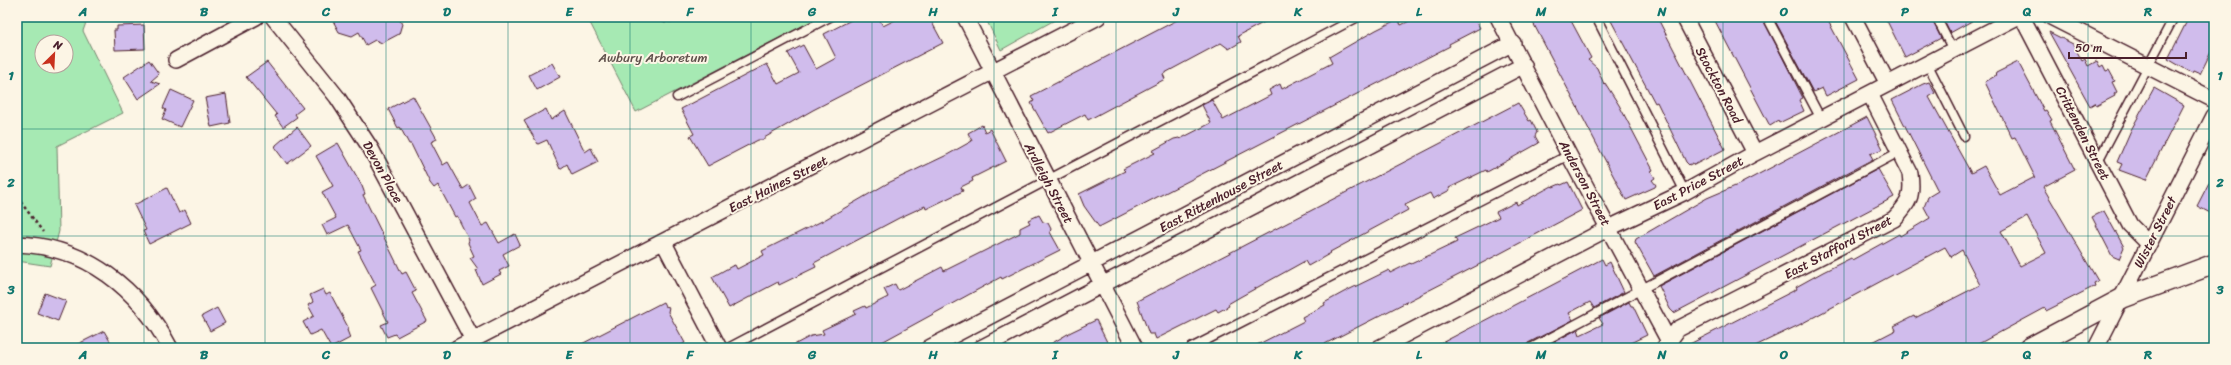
<svg xmlns="http://www.w3.org/2000/svg" width="2231" height="365" font-family="Sriracha,sans-serif">
<style>
.green{fill:#a6e9b3;stroke:#78846f;fill-rule:evenodd}
.building{fill:#d0bcec;stroke:#4a1f2b;fill-rule:evenodd}
.lines{fill:none;stroke-linecap:round;stroke-linejoin:round}
.service-casing{stroke:#4a1f2b;stroke-width:11}
.minor-casing{stroke:#4a1f2b;stroke-width:18}
.tertiary-casing{stroke:#4a1f2b;stroke-width:22}
.path{stroke:#4a1f2b;stroke-width:2.5;stroke-dasharray:3 3;stroke-linecap:butt}
.service{stroke:#fcf5e5;stroke-width:8}
.minor{stroke:#fcf5e5;stroke-width:15}
.tertiary{stroke:#fcf5e5;stroke-width:19}
.grid{fill:none;stroke:#0f766e;stroke-width:1;stroke-opacity:0.55}
.labels{text-anchor:middle;dominant-baseline:central;stroke-width:4;stroke-linejoin:round;paint-order:stroke}
.park-label{font-size:13px;fill:#61524d;stroke:#fcf5e5}
.street-label{font-size:13px;fill:#4a1f2b;stroke:#fcf5e5}
.neatline{fill:none;stroke:#0f766e;stroke-width:1.5}
.grid-label{font-size:13px;text-anchor:middle;font-weight:bold;fill:#0f766e}
</style>
<rect width="100%" height="100%" fill="#fcf5e5"/>
<filter id="ink" filterUnits="userSpaceOnUse"><feTurbulence type="fractalNoise" baseFrequency=".025" numOctaves="2"/><feDisplacementMap in="SourceGraphic" scale="8" xChannelSelector="R" yChannelSelector="G"/><feConvolveMatrix kernelMatrix="1 2 1 2 8 2 1 2 1" color-interpolation-filters="sRGB"/></filter>
<g filter="url(#ink)">
<path class="green" d="M17,17H88L83,31L123,113L57,146L59,231L50,266L17,261ZM42,42H66V66H42Z
M587,17H820L636,112Z
M985,17H1060L1001,50Z"/>
<path class="building" d="M331,17H398L402,24L399,34L382,43L375,40L366,45L359,32L352,36L339,32Z
M857,17H878L883,26L901,17H929L943,43L813,110L764,138L763,140H758L708,166L690,136L694,134L681,109L767,64L778,84L799,73L788,53L803,45L816,69L836,58L824,34Z
M1183,17H1274L1238,36L1241,42L1229,49L1221,43L1163,74L1165,79L1088,120L1085,114L1048,133L1031,103L1034,101L1031,96Z
M1418,17H1474L1480,28L1449,44L1450,46L1099,227L1084,206L1079,194L1125,171L1123,169L1155,153L1152,151L1174,139L1179,138L1180,139L1211,123L1202,105L1212,100L1223,120L1271,95L1269,90L1280,84L1282,89L1332,63L1329,57L1376,30L1398,19L1401,25Z
M1530,17H1569L1591,58L1588,60L1597,68L1604,84L1605,83L1619,105L1653,170L1651,171L1655,178L1652,180L1656,185L1655,187L1626,200Z
M1609,17H1657L1725,149L1694,165L1693,163L1689,165L1686,162L1657,102L1655,103Z
M1713,17H1762L1803,98L1799,100L1804,111L1779,123L1778,121L1770,126Z
M1773,17H1826L1859,79L1826,96L1822,88L1813,92Z
M1885,17H1931L1941,38L1905,57Z
M1942,17H1979L1950,33Z
M2189,17H2214V46L2200,74L2193,71L2192,73L2168,59Z
M144,25L145,49L115,50L114,30H117V26Z
M2049,32L2073,44L2082,61L2085,59L2088,66L2097,61L2100,67L2103,65L2106,71L2109,70L2115,81L2112,82L2117,92L2114,94L2115,96L2096,106L2095,103L2090,106Z
M149,60L159,74L151,81L160,84L138,99L124,77Z
M267,62L303,108L295,114L297,117L283,127L275,116L277,115L246,77Z
M2018,62L2044,111L2046,110L2052,120L2050,121L2075,170L2043,187L2098,281L2094,283L2095,286L2046,311L2045,308L1971,348H1861L1896,330L1894,326L1914,316L1915,318L1980,285L1962,250L1951,257L1945,247L1799,325L1751,348H1682L1797,289L1796,287L1823,272L1851,258L1852,260L1899,234L1900,236L1930,218L1924,207L1928,197L1938,191L1892,100L1923,84L1929,82L1935,93L1929,97L1971,173L1984,166L2000,195L2035,177L2015,137L2012,138L1985,82L1995,76L1996,73ZM2027,217L2046,253L2020,266L2001,231Z
M552,63L560,77L537,90L529,75Z
M2154,88L2184,105L2146,180L2119,170L2122,164L2117,162L2131,130Z
M171,90L193,100L180,127L162,119L166,110L163,108Z
M226,94L230,123L211,127L205,98Z
M413,96L437,139L431,142L443,165L448,162L463,189L469,185L476,199L470,203L482,226L488,223L499,243L515,234L520,245L503,254L509,266L499,271L501,274L482,284L476,270L478,269L470,258L474,256L468,243L469,240L457,216L455,217L438,185L434,188L430,183L411,144H409L400,127L398,128L388,109Z
M1518,103L1529,121L1531,120L1537,132L1535,136L1539,143L1487,172L1486,170L1449,188L1450,190L1433,199L1430,193L1405,205L1408,210L1330,252L1331,253L1308,266L1305,261L1240,297L1228,304L1229,306L1218,312L1216,309L1156,339L1154,334H1149L1137,301Z
M546,109L551,120L565,111L585,152L591,148L598,162L572,175L567,164L560,169L547,140L538,144L524,121Z
M1867,117L1883,149L1870,154L1873,159L1654,276L1635,242L1636,239L1707,198L1740,184Z
M982,125L985,132L990,129L1006,161L972,178L973,181L961,187L963,191L926,209L925,206L899,218L814,263L816,267L779,285L778,282L729,308L712,277L732,266L735,265L737,269L764,255L762,251L824,220L888,183L947,155L972,141L968,133Z
M297,127L311,146L287,164L275,148L276,145Z
M338,143L362,186L365,194L363,195L402,274L406,272L416,291L412,293L427,321L397,337L395,334L387,337L381,325L388,322L371,288L376,285L358,251L361,250L348,225L327,235L322,225L336,218L322,192L333,186L316,156Z
M1878,169L1894,197L1674,313L1670,309L1659,286Z
M2214,173V215L2197,206Z
M1568,182L1582,210L1486,261L1317,348H1251L1304,321L1302,317L1325,305L1324,303L1344,292L1389,270L1390,273L1410,263L1411,264L1457,242L1455,238L1499,217L1496,212L1516,202L1517,205L1552,186L1553,187L1560,184L1561,185Z
M167,188L179,213L185,210L191,223L149,244L143,231L146,230L134,205Z
M2104,211L2124,247L2119,259L2112,256L2092,217Z
M1039,215L1043,222L1048,223L1051,229L1050,232L1060,250L1002,279L1001,277L871,348L869,345L864,348H788L811,336L824,334L822,330L856,314L854,311L865,306L866,308L888,297L884,289L895,284L898,290L942,267L944,271L1020,233V228L1030,223L1028,220Z
M1602,259L1605,265L1610,262L1624,292L1594,308L1590,302L1569,313L1573,320L1528,343L1526,348H1432Z
M323,289L326,295L330,293L349,329L347,330L350,338L331,348L321,330L310,335L303,322L314,316L308,305L313,302L310,295Z
M45,293L66,301L58,321L37,313Z
M663,302L665,306L669,307L668,312L685,343L675,348H574Z
M1629,302L1631,306H1633L1647,335L1620,348H1543L1578,329L1580,335L1603,324L1599,318Z
M217,308L225,323L210,331L202,316Z
M1096,320L1110,348H1044L1071,332Z
M104,331L111,343L101,348H70Z"/>
<g class="lines">
<g class="service-casing">
<path id="service" d="M1596,17L1685,192
M1767,17L1821,119
M1936,17L1953,50
M1927,63L1964,136
M677,97L830,17
M2098,161L2174,17
M728,348L1358,17
M1191,348L1569,155
M1531,348L1899,152"/>
</g>
<g class="minor-casing">
<path id="minor" d="M273,17L337,97L371,149L473,340
M965,17L1135,348
M1498,17L1569,155L1672,347
M1684,17L1755,153
M1853,17L1888,84
M2022,17L2130,225L2149,244
M2051,17L2214,100
M176,60L256,17
M664,243L719,348
M17,244C86,246 139,289 170,348
M457,348L1098,17
M929,348L1513,43
M981,348L1524,65
M1379,348L1609,228L1685,192L1755,153L2017,17
M1664,348L1678,329L1894,219C1910,202 1913,196 1910,173L1870,94
M2096,348L2214,116"/>
</g>
<g class="tertiary-casing">
<path id="tertiary" d="M2029,348L2123,298L2214,264"/>
</g>
<path class="path" d="M652,17L665,22L701,17
M17,197L43,232"/>
<use href="#service" class="service"/>
<use href="#minor" class="minor"/>
<use href="#tertiary" class="tertiary"/>
</g>
</g>
<path class="grid" d="M144,17V348M265,17V348M386,17V348M508,17V348M630,17V348M751,17V348M872,17V348M994,17V348M1116,17V348M1237,17V348M1358,17V348M1480,17V348M1602,17V348M1723,17V348M1844,17V348M1966,17V348M2088,17V348M17,129H2214M17,236H2214"/>
<g class="labels">
<g class="park-label">
<text x="653" y="57">Awbury Arboretum</text>
</g>
<g class="street-label">
<text transform="translate(1719 85) rotate(62)">Stockton Road</text>
<text transform="translate(2083 133) rotate(63)">Crittenden Street</text>
<text transform="translate(383 172) rotate(61)">Devon Place</text>
<text transform="translate(1049 183) rotate(62)">Ardleigh Street</text>
<text transform="translate(1585 183) rotate(62)">Anderson Street</text>
<text transform="translate(1698 183) rotate(-28)">East Price Street</text>
<text transform="translate(778 184) rotate(-27)">East Haines Street</text>
<text transform="translate(1221 196) rotate(-28)">East Rittenhouse Street</text>
<text transform="translate(2155 232) rotate(-63)">Wister Street</text>
<text transform="translate(1838 247) rotate(-28)">East Stafford Street</text>
</g>
</g>
<rect width="2231" height="365" fill="none" stroke="#fcf5e5" stroke-width="44"/>
<g transform="translate(54 54) rotate(24)"><circle r="19" fill="#fcf5e5" stroke="#b59f9b"/>
<path d="M0-3L7 15L0 10L-7 15Z" fill="#c8321e"/>
<text y="-6" font-size="11" font-weight="bold" text-anchor="middle" fill="#4a1f2b">N</text>
</g>
<path d="M2069 52v6h117v-6" fill="none" stroke="#4a1f2b" stroke-width="2"/>
<text x="2075" y="52" font-size="12" fill="#4a1f2b" stroke="#fcf5e5" stroke-width="3" paint-order="stroke">50 m</text>
<rect x="22" y="22" width="2187" height="321" class="neatline"/>
<g class="grid-label">
<text x="83" y="16">A</text>
<text x="204" y="16">B</text>
<text x="326" y="16">C</text>
<text x="447" y="16">D</text>
<text x="569" y="16">E</text>
<text x="690" y="16">F</text>
<text x="812" y="16">G</text>
<text x="933" y="16">H</text>
<text x="1055" y="16">I</text>
<text x="1176" y="16">J</text>
<text x="1298" y="16">K</text>
<text x="1419" y="16">L</text>
<text x="1541" y="16">M</text>
<text x="1662" y="16">N</text>
<text x="1784" y="16">O</text>
<text x="1905" y="16">P</text>
<text x="2027" y="16">Q</text>
<text x="2148" y="16">R</text>
<text x="11" y="80">1</text>
<text x="2220" y="80">1</text>
<text x="11" y="187">2</text>
<text x="2220" y="187">2</text>
<text x="11" y="294">3</text>
<text x="2220" y="294">3</text>
<text x="83" y="359">A</text>
<text x="204" y="359">B</text>
<text x="326" y="359">C</text>
<text x="447" y="359">D</text>
<text x="569" y="359">E</text>
<text x="690" y="359">F</text>
<text x="812" y="359">G</text>
<text x="933" y="359">H</text>
<text x="1055" y="359">I</text>
<text x="1176" y="359">J</text>
<text x="1298" y="359">K</text>
<text x="1419" y="359">L</text>
<text x="1541" y="359">M</text>
<text x="1662" y="359">N</text>
<text x="1784" y="359">O</text>
<text x="1905" y="359">P</text>
<text x="2027" y="359">Q</text>
<text x="2148" y="359">R</text>
</g>
</svg>
